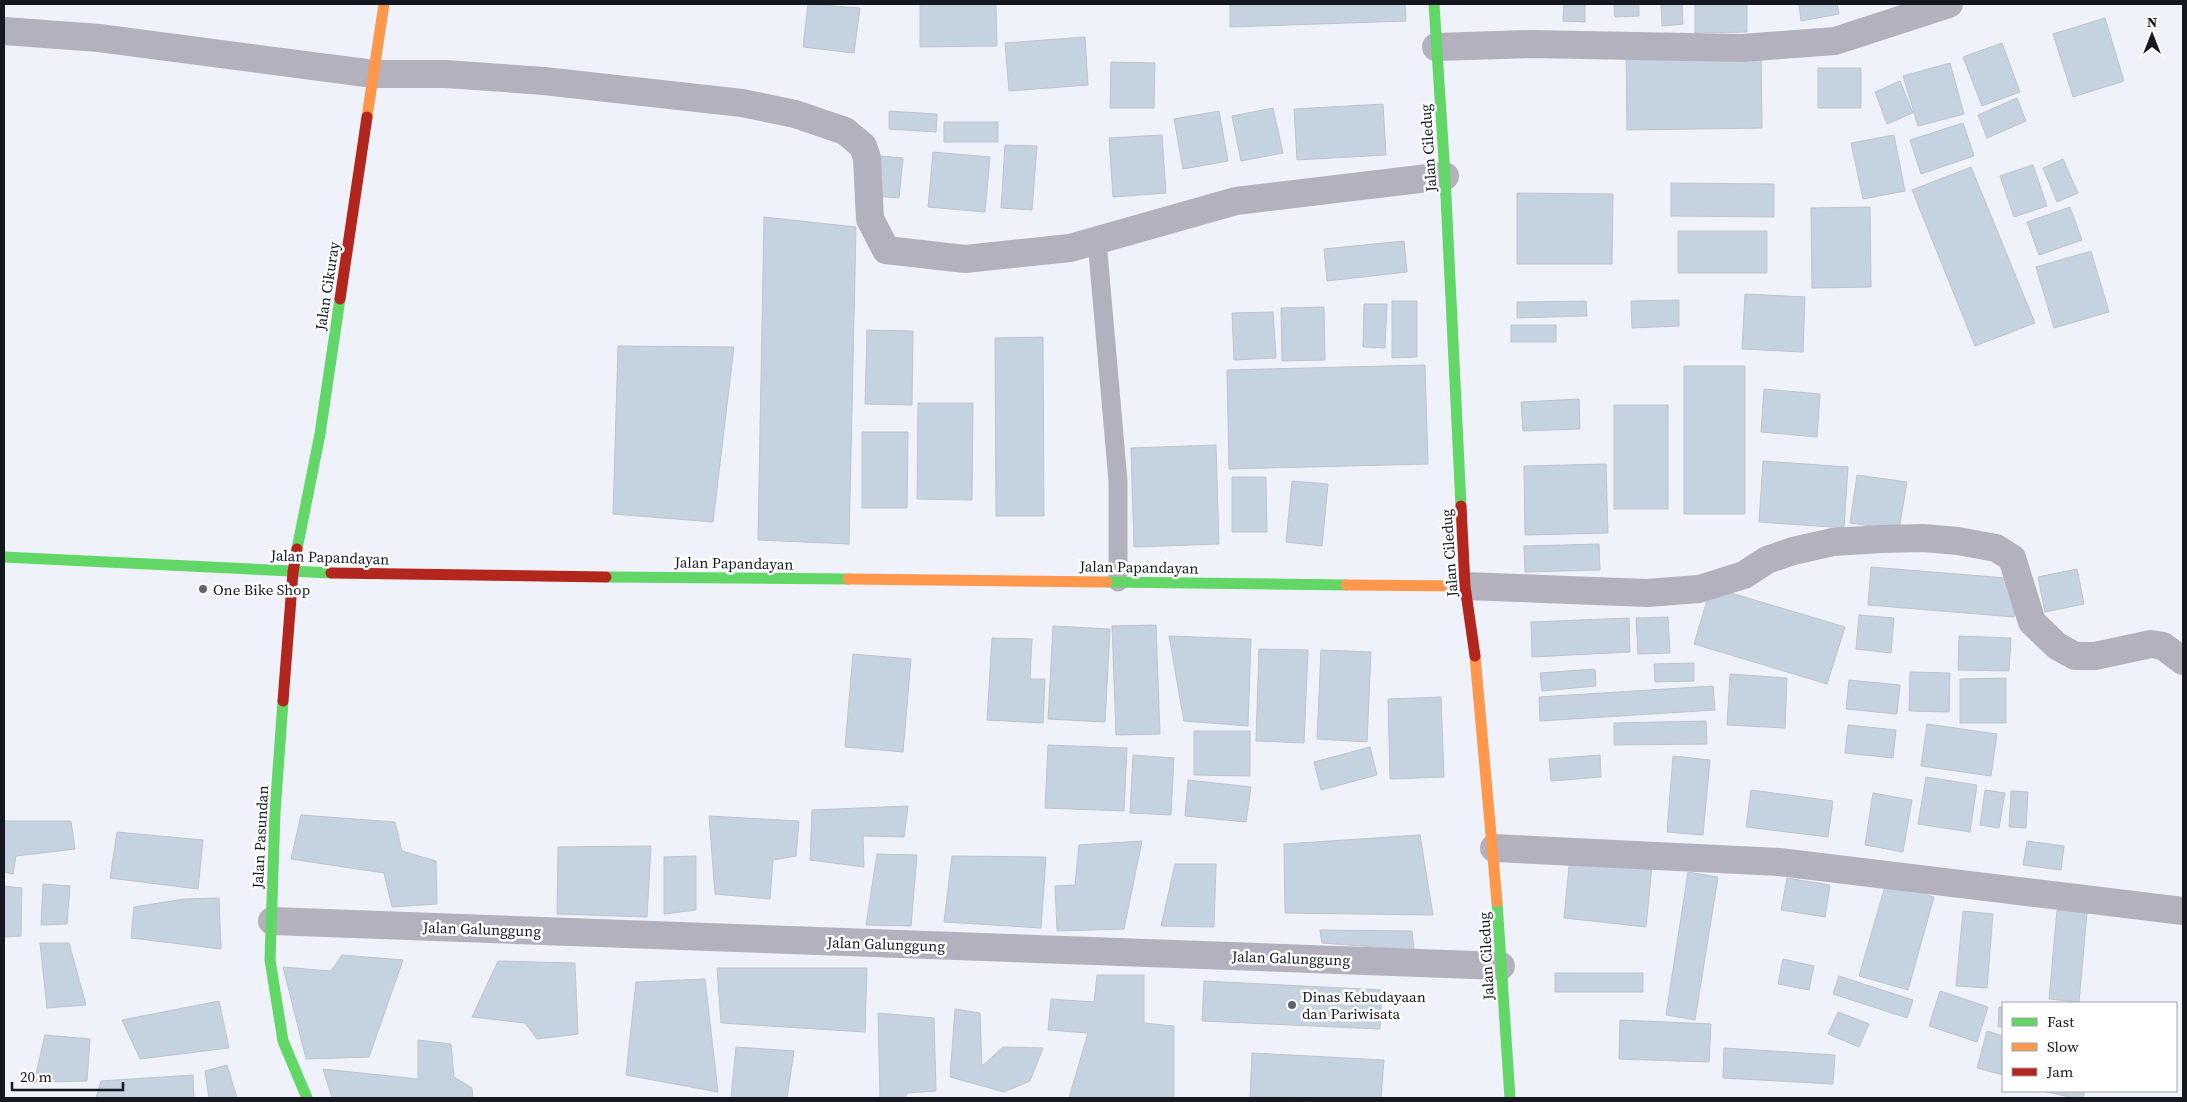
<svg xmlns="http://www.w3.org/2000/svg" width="2187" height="1102" font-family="'Source Serif 4',serif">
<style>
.building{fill:#c5d2e0;stroke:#bfc4cb}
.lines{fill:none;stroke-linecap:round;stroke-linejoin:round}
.lane{stroke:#b4b1be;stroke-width:19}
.street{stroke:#b4b1be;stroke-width:28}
.fast{stroke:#63d668;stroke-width:11}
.slow{stroke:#ff974d;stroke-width:11}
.jam{stroke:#b3261e;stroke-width:11}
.poi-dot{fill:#61646d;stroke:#fff;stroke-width:2}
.labels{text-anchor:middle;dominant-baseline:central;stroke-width:5;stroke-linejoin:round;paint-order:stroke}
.street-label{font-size:15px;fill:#151821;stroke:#fff}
.poi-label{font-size:15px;fill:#151821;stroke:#fff;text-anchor:start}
</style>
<rect width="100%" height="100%" fill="#eff2fa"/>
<path class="building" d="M808,4L860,8L854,53L803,47Z
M920,4H996L997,46L920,47Z
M1230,4H1405L1406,21L1230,27Z
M1564,4H1585V22L1563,21Z
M1614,4H1639V16L1615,17Z
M1661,4H1682L1683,24L1662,26Z
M1695,4H1747V32L1695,33Z
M1799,4H1837L1839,14L1801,21Z
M2105,18L2124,81L2073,97L2053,34Z
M1085,37L1088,85L1009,91L1005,43Z
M2002,43L2020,92L1982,106L1963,57Z
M1761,53L1762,128L1627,130L1626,56Z
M1111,62L1155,63L1154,108H1110Z
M1950,63L1964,114L1918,126L1903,76Z
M1818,68H1861V108H1818Z
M1900,81L1913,113L1887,124L1875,92Z
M2017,98L2026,121L1987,138L1978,115Z
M1383,104L1386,155L1297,160L1294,109Z
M1273,108L1283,153L1241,161L1232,116Z
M889,111L937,114L936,132L889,129Z
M1219,111L1228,161L1183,169L1174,119Z
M944,122H998V142H944Z
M1963,123L1974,156L1921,174L1910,140Z
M1162,135L1166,193L1113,197L1109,138Z
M1894,135L1905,191L1863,199L1851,143Z
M1005,145L1037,146L1032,210L1001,208Z
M933,152L990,157L985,212L928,207Z
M881,156L903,158L899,198L877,196Z
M2063,159L2078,193L2057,202L2043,168Z
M2033,165L2047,206L2014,217L2000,176Z
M1971,167L2035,323L1975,346L1912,190Z
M1671,183L1774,184V217L1671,216Z
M1517,193L1613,194L1612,264H1517Z
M1870,207L1871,287L1812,288L1811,208Z
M2070,207L2082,240L2039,255L2027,222Z
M764,217L856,227L849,544L758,540Z
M1678,231H1767V273H1678Z
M1404,241L1407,272L1327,281L1324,249Z
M2091,251L2109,312L2054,328L2036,267Z
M1745,294L1805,297L1803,352L1742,349Z
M1679,300V326L1632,328L1631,301Z
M1392,301H1417V357L1392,358Z
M1586,301L1587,316L1517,318V302Z
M1364,304H1387L1385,348L1363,347Z
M1324,307L1325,360L1282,361L1281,308Z
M1273,312L1276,358L1234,360L1232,313Z
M1511,325H1556V342H1511Z
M867,330L913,331L912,405L865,404Z
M1043,337L1044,516H996L995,338Z
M618,346L734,347L713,522L613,514Z
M1425,365L1428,464L1229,469L1227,370Z
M1684,366H1745V514H1684Z
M1764,389L1820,394L1817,437L1761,432Z
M1579,399L1580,429L1523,431L1521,402Z
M918,403H973L972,500L917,499Z
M1614,405H1668V509H1614Z
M862,432H908L907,508H862Z
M1216,445L1219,544L1134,547L1131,448Z
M1763,461L1848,467L1844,528L1759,522Z
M1606,464L1608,533L1525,535L1524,466Z
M1857,475L1907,482L1899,530L1850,523Z
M1232,477H1266L1267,532H1232Z
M1292,481L1328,484L1322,546L1286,542Z
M1599,544L1600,570L1525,572L1524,546Z
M1871,567L2018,579L2014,617L1868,605Z
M2077,569L2084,604L2045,612L2038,577Z
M1711,587L1845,627L1827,684L1694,644Z
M1859,615L1894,618L1891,653L1856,649Z
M1668,617L1670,653L1638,654L1636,618Z
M1629,618L1630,652L1532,657L1531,622Z
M1156,625L1160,734L1116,735L1112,626Z
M1053,626L1110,629L1105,722L1048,719Z
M1169,636L1251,639L1248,726L1184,721Z
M1959,636L2011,638L2009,671L1958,670Z
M992,638L1032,639L1030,679H1045L1043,723L987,720Z
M1259,649L1308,650L1304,743L1256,741Z
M1321,650L1371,652L1367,742L1317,739Z
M853,654L911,659L903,752L845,747Z
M1694,663V681L1655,682L1654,664Z
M1595,669L1596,686L1542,691L1540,673Z
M1910,672L1950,673L1949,712L1909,711Z
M1730,674L1787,678L1785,728L1727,725Z
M2006,678V723H1960V679Z
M1849,680L1900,685L1897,714L1846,709Z
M1713,686L1715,710L1540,721L1539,697Z
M1441,697L1444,777L1390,779L1388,699Z
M1706,721L1707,744L1614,745V723Z
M1927,724L1997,734L1991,776L1921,766Z
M1848,725L1896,730L1893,758L1845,753Z
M1194,731H1250V776L1194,775Z
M1048,745L1127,748L1124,811L1045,808Z
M1370,747L1377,775L1321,790L1314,762Z
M1133,755L1174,758L1171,815L1130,813Z
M1600,755L1601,777L1551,781L1549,759Z
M1673,756L1710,760L1703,835L1667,832Z
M1926,777L1977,785L1970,832L1918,824Z
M1188,780L1251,787L1246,822L1185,816Z
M1751,790L1833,801L1828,837L1746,827Z
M1985,790L2005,793L1999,828L1980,825Z
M2011,791L2028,792L2026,828L2009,827Z
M1873,793L1912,800L1903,852L1865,845Z
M908,806L904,837L863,836L864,867L810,860L812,810Z
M301,815L395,822L402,851L436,861L437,904L392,907L384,873L291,859Z
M709,816L799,821L796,856L773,860L770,899L715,894Z
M4,821H71L75,849L16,856L13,874L4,872Z
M117,832L203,840L198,889L110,878Z
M1420,835L1433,915L1285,913L1284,844Z
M1142,841L1124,929L1057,931L1055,886L1075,885L1079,845Z
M2027,841L2064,846L2061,870L2023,865Z
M651,846L647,917L557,914L558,847Z
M877,854L917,855L911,926L866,925Z
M696,856V910L664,914V857Z
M952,856L1046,857L1041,928L944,922Z
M1570,857L1652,866L1646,927L1564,918Z
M1175,864H1216L1214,927L1161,926Z
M1688,872L1718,877L1695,1020L1666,1015Z
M1787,878L1830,885L1825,917L1781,910Z
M1886,883L1934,897L1908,990L1859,976Z
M43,884L70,886L67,924L41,925Z
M4,886L22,888L21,936L4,937Z
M219,898L221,949L131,938L134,907L184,899Z
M2057,910L2087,913L2079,1002L2049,999Z
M1963,911L1993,914L1987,988L1956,986Z
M1320,930L1412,931L1414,950L1322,943Z
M40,943H69L86,1005L47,1008Z
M342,955L403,960L369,1057L306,1059L283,967L331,971Z
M1783,959L1814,966L1809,990L1778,984Z
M498,961L575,963L578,1034L537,1039L525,1023L472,1017Z
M717,968H867L865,1032L721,1023Z
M1555,973H1643V992H1555Z
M1097,975H1144V1023L1174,1026V1098H1069L1088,1033L1048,1030L1051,999L1094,1002Z
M1839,976L1913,1000L1907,1018L1833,994Z
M705,979L718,1092L626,1075L636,982Z
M1204,981L1382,990L1380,1029L1202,1021Z
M1940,991L1988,1007L1977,1042L1929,1026Z
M219,1001L229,1048L140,1059L122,1020Z
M1999,1007H2003V1027H1998Z
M955,1009L980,1013L982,1066L1003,1047L1043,1048L1030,1081L1004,1092L950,1077Z
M1838,1012L1869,1024L1859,1047L1828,1034Z
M878,1013L934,1018L936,1091L907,1093L905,1098H880Z
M1620,1020L1711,1024L1709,1062L1619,1059Z
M1987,1031L2003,1036V1075L1977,1068Z
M45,1035L90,1039L87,1081L34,1082Z
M418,1040L451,1044L454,1077L472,1088L473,1098H332L323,1069L418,1079Z
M736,1047L794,1051L787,1098H731Z
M1724,1048L1835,1055L1833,1084L1723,1078Z
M1252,1053L1384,1060L1381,1098L1250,1097Z
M227,1065L237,1098H209L205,1071Z
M193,1075L194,1098H96L101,1081Z
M2042,1091H2085L2083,1098H2074Z"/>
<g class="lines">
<path class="lane" d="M1097,241L1118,481V582"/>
<path class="street" d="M4,31L99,38L374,74H446L544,81L742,103L795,114L845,131L863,146L867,158L870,219L886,250L965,259L1070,248L1236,201L1445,176
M1436,47L1530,44L1742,48L1835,41L1949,4
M1465,586L1647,593L1699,589L1744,575L1767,560L1793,551L1833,542L1881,539L1923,538L1958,541L1996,548L2012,558L2032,622L2057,646L2075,656H2095L2151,644L2163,646L2183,661
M1494,848L1779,862L2183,911
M272,921L1501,966"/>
<path class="fast" d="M1434,4L1445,176L1461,506
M297,549L320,434L340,299
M4,557L331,573
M606,577L848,579
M1107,582L1346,585
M283,701L275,812L270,960L283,1041L307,1098
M1497,902L1510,1098"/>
<path class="slow" d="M367,117L384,4
M848,579L1107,582
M1346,585L1465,586
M1475,656L1497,902"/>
<path class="jam" d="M340,299L367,117
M1461,506L1465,586L1475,656
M331,573L606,577
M283,701L293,572L297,549"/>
</g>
<g class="poi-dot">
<circle cx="203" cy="589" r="5"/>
<circle cx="1292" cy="1005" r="5"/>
</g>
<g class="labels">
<g class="street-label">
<text transform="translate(1428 148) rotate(-94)">Jalan Ciledug</text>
<text transform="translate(327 286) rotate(-81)">Jalan Cikuray</text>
<text transform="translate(1449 553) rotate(-94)">Jalan Ciledug</text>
<text transform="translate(330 557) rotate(2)">Jalan Papandayan</text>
<text transform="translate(734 563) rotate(1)">Jalan Papandayan</text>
<text transform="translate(1139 567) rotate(1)">Jalan Papandayan</text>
<text transform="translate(260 837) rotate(-87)">Jalan Pasundan</text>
<text transform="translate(482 929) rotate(2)">Jalan Galunggung</text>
<text transform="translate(886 944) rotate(2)">Jalan Galunggung</text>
<text transform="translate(1486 956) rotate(-93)">Jalan Ciledug</text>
<text transform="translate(1291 958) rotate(2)">Jalan Galunggung</text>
</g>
<g class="poi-label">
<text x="213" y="589">One Bike Shop</text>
<text x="1302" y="996">Dinas Kebudayaan<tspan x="1302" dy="17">dan Pariwisata</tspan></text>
</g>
</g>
<rect width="2187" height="1102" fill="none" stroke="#151821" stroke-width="10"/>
<rect x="2002" y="1002" width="175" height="90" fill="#ffffff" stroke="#a1a3a6"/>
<rect x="2012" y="1018" width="25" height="8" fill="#63d668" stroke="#a1a3a6"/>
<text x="2047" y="1027" font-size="15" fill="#151821">Fast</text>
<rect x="2012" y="1043" width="25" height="8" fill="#ff974d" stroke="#a1a3a6"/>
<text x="2047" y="1052" font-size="15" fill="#151821">Slow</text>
<rect x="2012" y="1068" width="25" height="8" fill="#b3261e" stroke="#a1a3a6"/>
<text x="2047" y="1077" font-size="15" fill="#151821">Jam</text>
<g transform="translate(2152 35)" stroke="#ffffff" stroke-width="4" paint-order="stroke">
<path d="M0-4L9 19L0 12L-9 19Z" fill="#151821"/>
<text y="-8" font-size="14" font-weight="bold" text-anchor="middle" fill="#151821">N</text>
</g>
<path d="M12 1082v8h111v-8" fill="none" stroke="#151821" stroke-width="2.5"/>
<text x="20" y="1082" font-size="15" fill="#151821" stroke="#ffffff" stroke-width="4" paint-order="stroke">20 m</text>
</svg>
